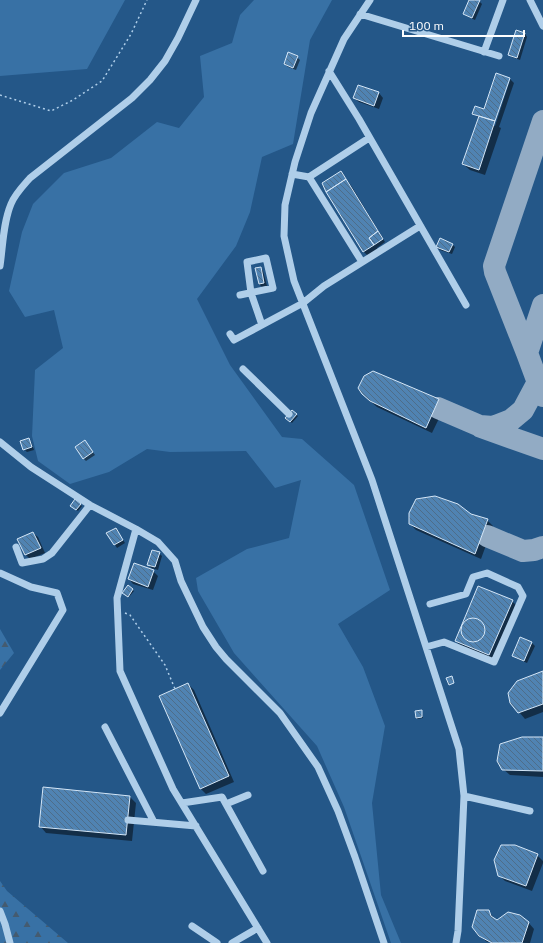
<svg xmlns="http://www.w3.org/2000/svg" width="543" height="943" font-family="'IBM Plex Sans',sans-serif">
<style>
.green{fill:#3871a5}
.forest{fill:url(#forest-firs)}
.shadow{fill:#0007;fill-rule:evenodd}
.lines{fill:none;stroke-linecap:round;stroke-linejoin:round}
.taxiway{stroke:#92abc4;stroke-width:22}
.building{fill:url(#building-back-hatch);stroke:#d4e6f7}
.path{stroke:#afcee9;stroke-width:1.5;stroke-dasharray:2 3;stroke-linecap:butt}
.minor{stroke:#afcee9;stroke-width:7}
</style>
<defs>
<pattern id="forest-firs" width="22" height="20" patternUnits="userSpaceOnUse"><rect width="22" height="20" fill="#3871a5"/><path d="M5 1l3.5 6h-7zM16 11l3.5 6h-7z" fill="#445b70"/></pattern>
<pattern id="building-back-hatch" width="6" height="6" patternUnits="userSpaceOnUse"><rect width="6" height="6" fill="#5083b2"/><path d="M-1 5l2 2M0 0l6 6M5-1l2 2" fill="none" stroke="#4e6d89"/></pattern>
</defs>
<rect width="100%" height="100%" fill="#245788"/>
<path class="green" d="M0,0H125L87,69L0,76Z
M254,0H332L310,40L293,144L262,157L250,212L236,246L197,299L230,365L282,437L302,439L354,485L390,590L338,624L363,667L385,726L372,803L381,895L401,943H391L344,807L317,746L234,653L198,591L196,578L247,549L289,538L301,480L275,488L246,451L170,452L147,449L109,472L70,484L38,461L32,436L35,370L63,348L54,310L25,317L9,291L22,232L33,204L64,173L111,158L157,122L179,128L204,97L200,56L232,43L240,15Z"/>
<path class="forest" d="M0,629L14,653L0,670Z
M0,881L7,891L68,943H0Z"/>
<path class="shadow" d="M470,0H478L482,4L475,20L467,16L464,13Z
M525,34L527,37L520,60L512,57L509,54Z
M297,57L300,60L296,70L288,67L285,64Z
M496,74L509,78L514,83L499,127L501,128L485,175L470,170L463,164L479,118L473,113L475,107L484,110ZM508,80H510L495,126H493Z
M359,86L379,93L383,98L379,109L359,102L354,98Z
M341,172L352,187L385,242L377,248L379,252L370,258L364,252L327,191Z
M452,244L455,247L452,254L440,250L437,247Z
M261,268L263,271L267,286L262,287L259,284L256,269Z
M362,394L438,400L445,406L432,433L377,407Z
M292,411L298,416L292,423L287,418Z
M28,439L31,442L34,450L27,452L24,449Z
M85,441L95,455L86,461L83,458Z
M75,500L82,506L78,511L71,506Z
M471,515L487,520L493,526L481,559L416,530L410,524Z
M116,529L125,543L117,548L108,534Z
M33,533L38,537L45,553L30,559L26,555Z
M159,553L162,556L158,570L151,568L149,565Z
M153,571L158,576L153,590L133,584L129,579Z
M128,586L134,591L129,597L124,593Z
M512,601L518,607L496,661L462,647L456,641Z
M521,638L532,643L535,646L527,663L516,658L513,656Z
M543,672V712L525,719L519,712Z
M188,684L194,690L234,782L206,794L200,788Z
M421,711L423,718L418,719L416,718Z
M543,738V777L510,775L503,769Z
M130,797L136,803L132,841L46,833L40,826Z
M537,855L543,861V863L532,891L505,881L499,875Z
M488,911L496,920L528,922L534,929L530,943L487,942L480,936Z"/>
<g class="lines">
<path class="taxiway" d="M527,353L495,272L494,266L543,121
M543,396L527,353L543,305
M438,408L480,426L493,427L511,420L523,410L538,382
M481,427L543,449
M487,536L523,551L534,550L543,547"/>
</g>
<path class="building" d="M469,0H480L472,18L463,14Z
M516,30L525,33L517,58L508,55Z
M288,52L298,56L293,68L284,64Z
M496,73L510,78L495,121L472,114L475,106L484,109Z
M358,85L379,92L374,106L353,98Z
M479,116L495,121L479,170L462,164Z
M341,171L346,179L326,192L322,183Z
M346,179L378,231L369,238L374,245L363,252L326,192Z
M378,231L383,239L374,245L369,238Z
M440,238L453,244L449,252L436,247Z
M261,267L264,283L259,284L255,268Z
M373,371L439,399L426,428L370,401L362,394L358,388L364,376Z
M292,410L297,414L290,422L285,418Z
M29,438L32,447L23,450L20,441Z
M85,440L93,452L83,459L75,447Z
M435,496L458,504L471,514L488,519L475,554L409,524V513L416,499Z
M75,499L81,504L76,510L70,506Z
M116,528L123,540L114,545L106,533Z
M33,532L41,548L25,555L17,539Z
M152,550L160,552L155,567L147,565Z
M134,563L154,570L148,587L128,579Z
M128,585L133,589L128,597L122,593Z
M478,586L513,600L489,655L455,641Z
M461 630a12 12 0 1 1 24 0a12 12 0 1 1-24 0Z
M520,637L532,642L524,661L512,656Z
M543,671V704L518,713L510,703L508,693L517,681Z
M452,676L454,683L449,685L446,678Z
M188,683L229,776L200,789L159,696Z
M422,710V717L416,718L415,711Z
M522,737H543V771L502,770L497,761L500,744Z
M43,787L130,796L126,835L39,827Z
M501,845H515L538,854L526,886L498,876L494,860Z
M477,910H489L491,916L497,920L508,912L520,915L529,922L522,943H492L479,936L472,927Z"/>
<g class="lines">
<path class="path" d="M0,95L51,111L73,100L102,81L131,34L147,0
M125,613L130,615L165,665L175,689"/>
<path class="minor" d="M370,0L344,39L311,113L295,162L285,205L284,236L294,281L372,480L459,749L464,796L458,931L456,943
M530,0L543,26
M360,14L499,56
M484,52L503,0
M329,71L359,119L466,305
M292,174L309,177
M362,262L309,177L369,138
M0,266C3,246 3,223 11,204C15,194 23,186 30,178L132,98L150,80L165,61L178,38L196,0
M240,295L273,288L266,258L247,262L251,293L262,325
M230,334L234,340L303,303L324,286L420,226
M243,369L289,414
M0,442L31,467L90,505L136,529L158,542L175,561L181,581L203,627L216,647L226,659L280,713L318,767L338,811L355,857L384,943
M136,529L117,598L120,671L173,789L267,943
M16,547L22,563L43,559L52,553L90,505
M0,573L31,587L57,593L63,610L0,713
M426,647L444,642L494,662L523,596L518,587L487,573L473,577L466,594L430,604
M105,727L154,822
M464,796L530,811
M182,803L222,797L263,871
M226,804L248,795
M128,820L196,826
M0,911L5,924L10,943
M192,926L217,943
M232,943L258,928"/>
</g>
<path d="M403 30v6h121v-6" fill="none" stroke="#ffffff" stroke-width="2"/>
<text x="409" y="30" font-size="12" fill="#ffffff" stroke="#245788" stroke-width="3" paint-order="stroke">100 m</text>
</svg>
